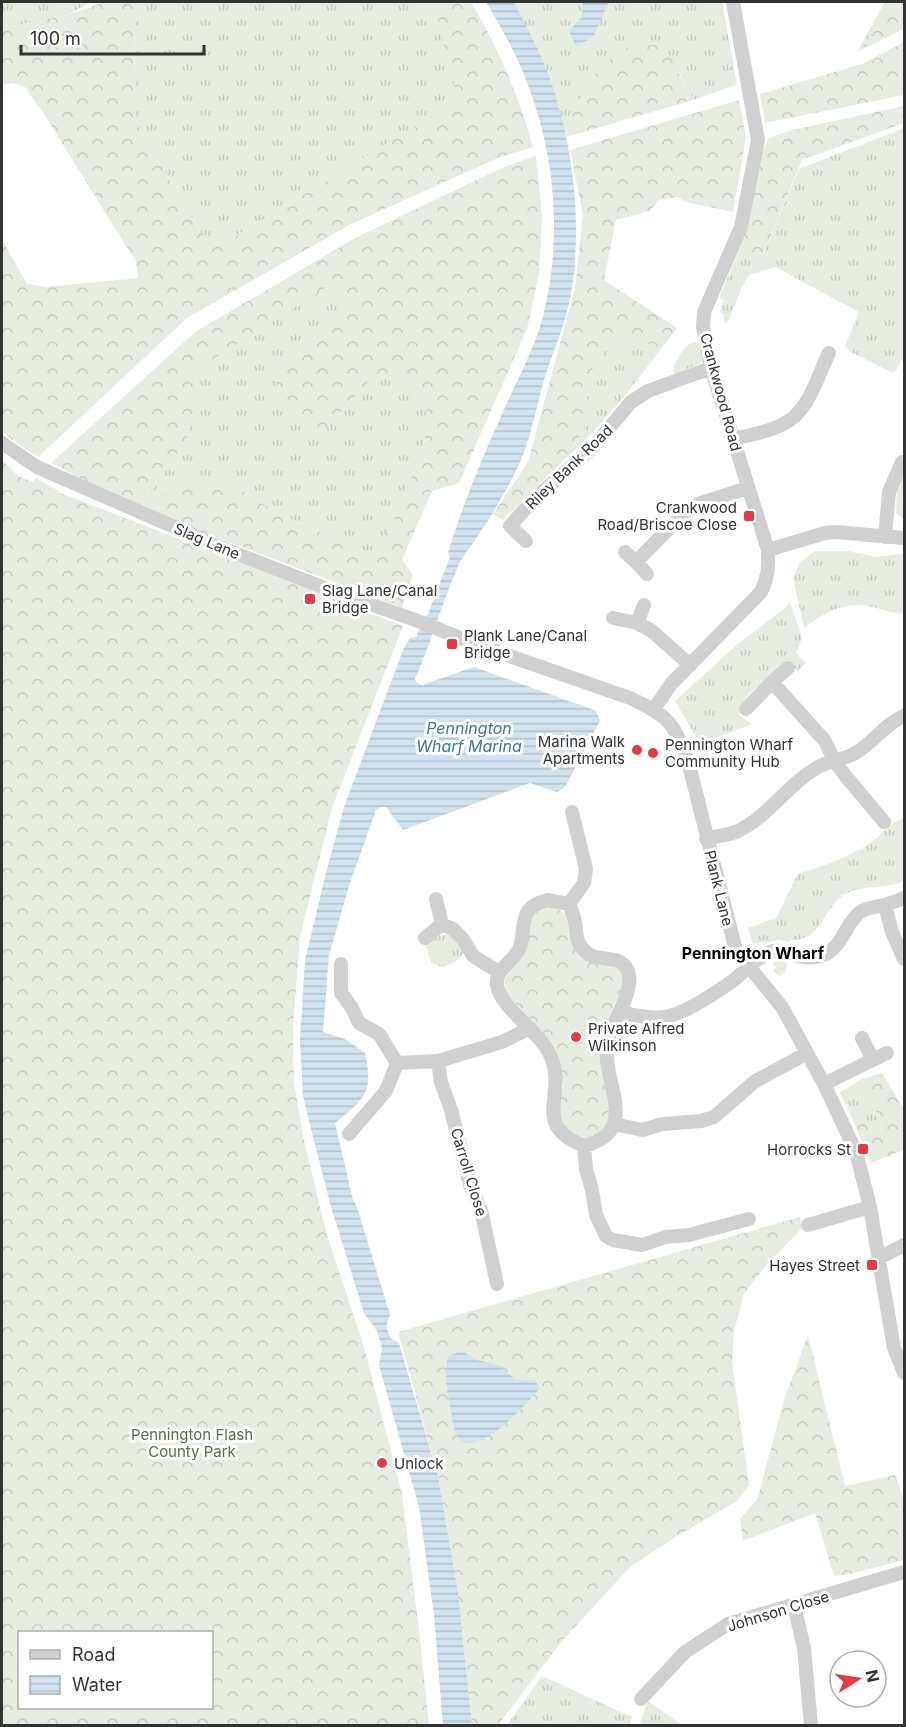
<svg xmlns="http://www.w3.org/2000/svg" width="906" height="1727" font-family="Inter,sans-serif">
<style>
.grass{fill:url(#grass-tufts)}
.forest{fill:url(#forest-crowns);fill-rule:evenodd}
.water{fill:url(#water-rules)}
.lines{fill:none;stroke-linecap:round;stroke-linejoin:round}
.minor{stroke:#d0d0d0;stroke-width:14}
.poi-dot{fill:#e63946;stroke:#fff;stroke-width:2}
.labels{text-anchor:middle;dominant-baseline:central;stroke-width:6;stroke-linejoin:round;paint-order:stroke}
.street-label{font-size:15px;fill:#333;stroke:#fff}
.poi-label{font-size:15px;fill:#333;stroke:#fff;text-anchor:start}
.park-label{font-size:15px;fill:#56703f;stroke:#fff}
.water-label{font-size:16px;font-style:italic;fill:#3f7597;stroke:#fff}
.neighbourhood-label{font-size:16px;font-weight:bold;fill:#000;stroke:#fff}
</style>
<defs>
<pattern id="grass-tufts" width="24" height="20" patternUnits="userSpaceOnUse" patternTransform="scale(1.5)"><rect width="24" height="20" fill="#e6ecdf"/><path d="M3 7l-1-3M5 7V3M7 7l1-3M15 17l-1-3M17 17v-4M19 17l1-3" fill="none" stroke="#c6cbc0"/></pattern>
<pattern id="forest-crowns" width="20" height="18" patternUnits="userSpaceOnUse" patternTransform="scale(1.5)"><rect width="20" height="18" fill="#e6ecdf"/><path d="M2 6a3 3 0 1 1 6 0M12 15a3 3 0 1 1 6 0" fill="none" stroke="#c6cbc0"/></pattern>
<pattern id="water-rules" width="6" height="5" patternUnits="userSpaceOnUse" patternTransform="scale(1.5)"><rect width="6" height="5" fill="#cfe2ee"/><path d="M0 2.5h6" fill="none" stroke="#b2c2cd"/></pattern>
</defs>
<rect width="100%" height="100%" fill="#fff"/>
<path class="grass" d="M2,2H91L68,15L2,28Z
M135,2H433L459,100L230,240H205L143,135L134,114Z
M514,2H722L737,85L693,100L678,70L571,113L566,137L547,72Z
M885,2H900L857,52Z
M904,128V362L901,360L897,369L893,373L849,351L845,346L859,312L775,267L749,275L741,289L728,322L724,324V314L720,312L724,300L719,298L742,243L751,254L761,259L799,169Z
M334,281L347,302L275,380L322,433L367,383L397,371L427,406L424,446L394,520L373,555L279,514L229,482L149,512L138,508L186,441L197,396L196,370Z
M636,337L660,350C628,393 599,429 559,465L583,432L590,373L609,345Z
M694,342L699,343L704,357L701,363L676,374L673,370C676,360 684,345 694,342Z
M904,474V519L896,513L897,489Z
M815,551H849L875,557L902,554L904,555V614C889,614 874,605 859,605C838,604 819,616 804,628L793,578L800,562Z
M790,602L802,638L796,653L806,663L798,671L787,660L748,695L739,715L752,724L700,744L675,701L741,641L783,610Z
M904,818V881C884,890 860,883 841,897C822,912 820,942 790,940L789,942L780,940L753,944L748,928L776,918L798,874C821,867 846,858 867,845C882,836 886,825 904,818Z
M451,934L464,951C461,961 452,963 443,967L431,963L426,946L438,936Z
M779,960L787,964L786,971L779,977L773,970L776,968L773,963Z
M862,1079L883,1127L876,1139L862,1117L854,1122L840,1092Z
M542,1676L632,1717L630,1725H507Z
M648,1701L682,1725L639,1726Z"/>
<path class="forest" d="M104,2H135L134,114L143,135L205,240H230L458,100L433,2H471C498,47 519,97 533,147L498,158L349,225L187,318L38,457L12,440L2,431V239L27,284L47,287L138,278L136,262L44,114L25,87L12,83L2,85V28L68,15Z
M900,2H904V29L857,52Z
M904,42V95L765,123L760,94L862,64Z
M630,45H664L693,100L566,137L571,113L599,68Z
M739,100L746,137L733,212L686,202L678,197L659,200L650,211L616,220L604,280L677,328L660,350L636,337L609,345L590,373L583,432L559,465L503,520L493,514L528,462L575,288L583,215L570,150Z
M904,106V123L802,160L761,259L751,254L742,243L761,155L769,138L792,130Z
M536,156L542,217L539,274L527,329L459,483L432,491L402,560L413,575L402,608L149,512L156,497L187,482H229L279,514L373,555L394,520L424,446L427,406L397,371L367,383L322,433L290,410L275,380L347,302L334,282L196,370L197,396L186,441L138,508L51,463L195,332L357,237L504,167Z
M2,460L18,476L33,482L36,478L59,491L58,492L403,626L333,805L300,936L293,1029L294,1083L303,1136L326,1232L364,1347L402,1494L420,1639L429,1725H2ZM212,1632V1708H20V1632Z
M547,906C573,912 566,919 571,941L613,964L623,973L624,987L613,1007L601,1049V1073L612,1109L605,1130L586,1139L575,1136L560,1122L559,1103L563,1087L559,1059L549,1040L507,994L504,982L530,918L538,909Z
M882,1073L904,1109V1150L871,1163L854,1122L862,1117L876,1138L883,1127L862,1079Z
M800,1217L802,1228L763,1269L744,1294L734,1331L732,1362L749,1485L737,1501L677,1536L630,1567L562,1641L498,1725H472L458,1593L438,1476L398,1332Z
M808,1335L845,1486L895,1475L904,1500V1560L850,1574L834,1576L815,1513L743,1541L740,1519L757,1500L785,1397Z"/>
<path class="water" d="M486,2H514C525,24 538,47 547,71C573,140 583,222 571,294C566,323 554,349 545,377C537,402 533,430 523,455C514,478 493,514 479,534C473,544 464,554 459,564C442,602 432,641 415,679L417,683L422,685L474,667L594,710L598,715L600,721L565,787L557,792L530,783L403,830L386,807H381L376,810L349,886L329,955L323,1032L345,1039L365,1053C374,1093 364,1099 335,1123L353,1200L357,1207L390,1315L386,1326L390,1338L399,1343L438,1476L458,1593L472,1725H443L434,1615L419,1507L379,1365L382,1348L377,1331L364,1313L331,1207L313,1137L303,1096L300,1040L305,960L327,869L344,807L403,650L410,638L416,637L425,617L427,616L450,557L448,552C463,504 482,458 503,412C516,382 533,352 542,320C564,239 555,147 522,70C512,46 499,24 486,2Z
M583,2H609L593,37L576,46L569,31L582,17Z
M462,1351L477,1360L498,1365L515,1379L536,1381L539,1389C528,1403 481,1454 462,1441C453,1434 453,1421 451,1411C447,1392 444,1375 448,1356Z"/>
<g class="lines">
<path class="minor" d="M734,439C753,434 780,430 795,416C812,400 819,373 829,353
M2,443L37,467L227,550L338,593L421,622L475,644L630,698C666,715 675,722 688,761L736,951L782,1007L824,1084L856,1152L870,1207L894,1348L904,1373
M885,537L889,492L902,462
M526,541L510,526L533,500L593,447L631,402L648,391L711,368
M768,550L825,533L836,532L904,538
M625,552L636,562
M647,574L636,562L685,512L698,504L748,488
M613,618L637,623L652,631L690,665
M637,623L644,605
M772,682L788,668
M654,709L671,684L761,592C768,577 769,566 768,550L711,368L703,327L704,312L741,227L758,140L733,2
M746,709L772,682L825,741L834,760L844,774L884,822
M706,839C717,836 729,835 738,831C769,816 788,784 818,767C830,760 845,760 857,752C874,742 886,723 904,716
M436,899L442,924
M547,900L569,904C571,910 574,916 575,922C577,932 575,940 582,948C595,966 620,951 628,971C636,990 610,1024 607,1045C602,1084 642,1131 584,1146C530,1124 567,1097 551,1057C542,1033 500,1008 497,985C495,967 515,962 520,947C524,936 521,922 528,911C533,904 539,903 547,900Z
M569,904L584,883L586,869L572,812
M885,905L904,898
M425,938L442,924L453,929L463,939L473,956L499,972
M341,964V993L352,1008L359,1023L379,1034L397,1063L438,1061L502,1042L530,1028
M619,1012C633,1015 650,1019 665,1017C685,1014 717,992 734,980C745,971 756,958 770,952C784,946 801,964 824,955C842,947 845,925 859,913C866,907 877,907 885,905L892,932L904,959
M862,1038L873,1060
M438,1061L441,1082L451,1110L470,1185L481,1210L497,1284
M824,1084L887,1053
M614,1124L642,1130L663,1124L701,1121L714,1117L754,1082L807,1053
M349,1134L386,1091L397,1063
M584,1146L586,1169L592,1190L596,1215L606,1236L613,1240L643,1245L665,1237L689,1235L749,1219
M808,1225L870,1207
M879,1258L904,1245
M794,1605L804,1648L811,1726
M641,1699L685,1652L728,1624L904,1572"/>
</g>
<g class="poi-dot">
<rect x="743" y="510" width="12" height="12" rx="3"/>
<rect x="304" y="593" width="12" height="12" rx="3"/>
<rect x="446" y="638" width="12" height="12" rx="3"/>
<circle cx="637" cy="750" r="6"/>
<circle cx="653" cy="753" r="6"/>
<circle cx="576" cy="1037" r="6"/>
<rect x="857" y="1143" width="12" height="12" rx="3"/>
<rect x="866" y="1259" width="12" height="12" rx="3"/>
<circle cx="382" cy="1463" r="6"/>
</g>
<g class="labels">
<g class="street-label">
<text transform="translate(721 392) rotate(75)">Crankwood Road</text>
<text transform="translate(569 467) rotate(-44)">Riley Bank Road</text>
<text transform="translate(207 541) rotate(23)">Slag Lane</text>
<text transform="translate(719 888) rotate(76)">Plank Lane</text>
<text transform="translate(469 1172) rotate(73)">Carroll Close</text>
<text transform="translate(778 1611) rotate(-17)">Johnson Close</text>
</g>
<g class="poi-label">
<text x="737" y="507" text-anchor="end">Crankwood<tspan x="737" dy="17">Road/Briscoe Close</tspan></text>
<text x="322" y="590">Slag Lane/Canal<tspan x="322" dy="17">Bridge</tspan></text>
<text x="464" y="635">Plank Lane/Canal<tspan x="464" dy="17">Bridge</tspan></text>
<text x="625" y="741" text-anchor="end">Marina Walk<tspan x="625" dy="17">Apartments</tspan></text>
<text x="665" y="744">Pennington Wharf<tspan x="665" dy="17">Community Hub</tspan></text>
<text x="588" y="1028">Private Alfred<tspan x="588" dy="17">Wilkinson</tspan></text>
<text x="851" y="1149" text-anchor="end">Horrocks St</text>
<text x="860" y="1265" text-anchor="end">Hayes Street</text>
<text x="394" y="1463">Unlock</text>
</g>
<g class="park-label">
<text x="192" y="1434">Pennington Flash<tspan x="192" dy="17">County Park</tspan></text>
</g>
<g class="water-label">
<text x="469" y="728">Pennington<tspan x="469" dy="18">Wharf Marina</tspan></text>
</g>
<g class="neighbourhood-label">
<text x="753" y="953">Pennington Wharf</text>
</g>
</g>
<rect width="906" height="1727" fill="none" stroke="#333333" stroke-width="6"/>
<rect x="18" y="1631" width="195" height="78" fill="#ffffff" stroke="#adadad" stroke-width="1.5"/>
<rect x="30" y="1650" width="30" height="9" fill="#d0d0d0" stroke="#adadad" stroke-width="1.5"/>
<text x="72" y="1661" font-size="18" fill="#333333">Road</text>
<rect x="30" y="1676" width="30" height="18" fill="url(#water-rules)" stroke="#adadad" stroke-width="1.5"/>
<text x="72" y="1691" font-size="18" fill="#333333">Water</text>
<g transform="translate(858 1679) rotate(78)"><circle r="28" fill="#ffffff" stroke="#adadad" stroke-width="1.5"/>
<path d="M0-4.5L10 22L0 15L-10 22Z" fill="#e63946"/>
<text y="-9" font-size="16" font-weight="bold" text-anchor="middle" fill="#333333">N</text>
</g>
<path d="M21 45v9h183v-9" fill="none" stroke="#333333" stroke-width="3"/>
<text x="30" y="45" font-size="18" fill="#333333" stroke="#ffffff" stroke-width="4.5" paint-order="stroke">100 m</text>
</svg>
